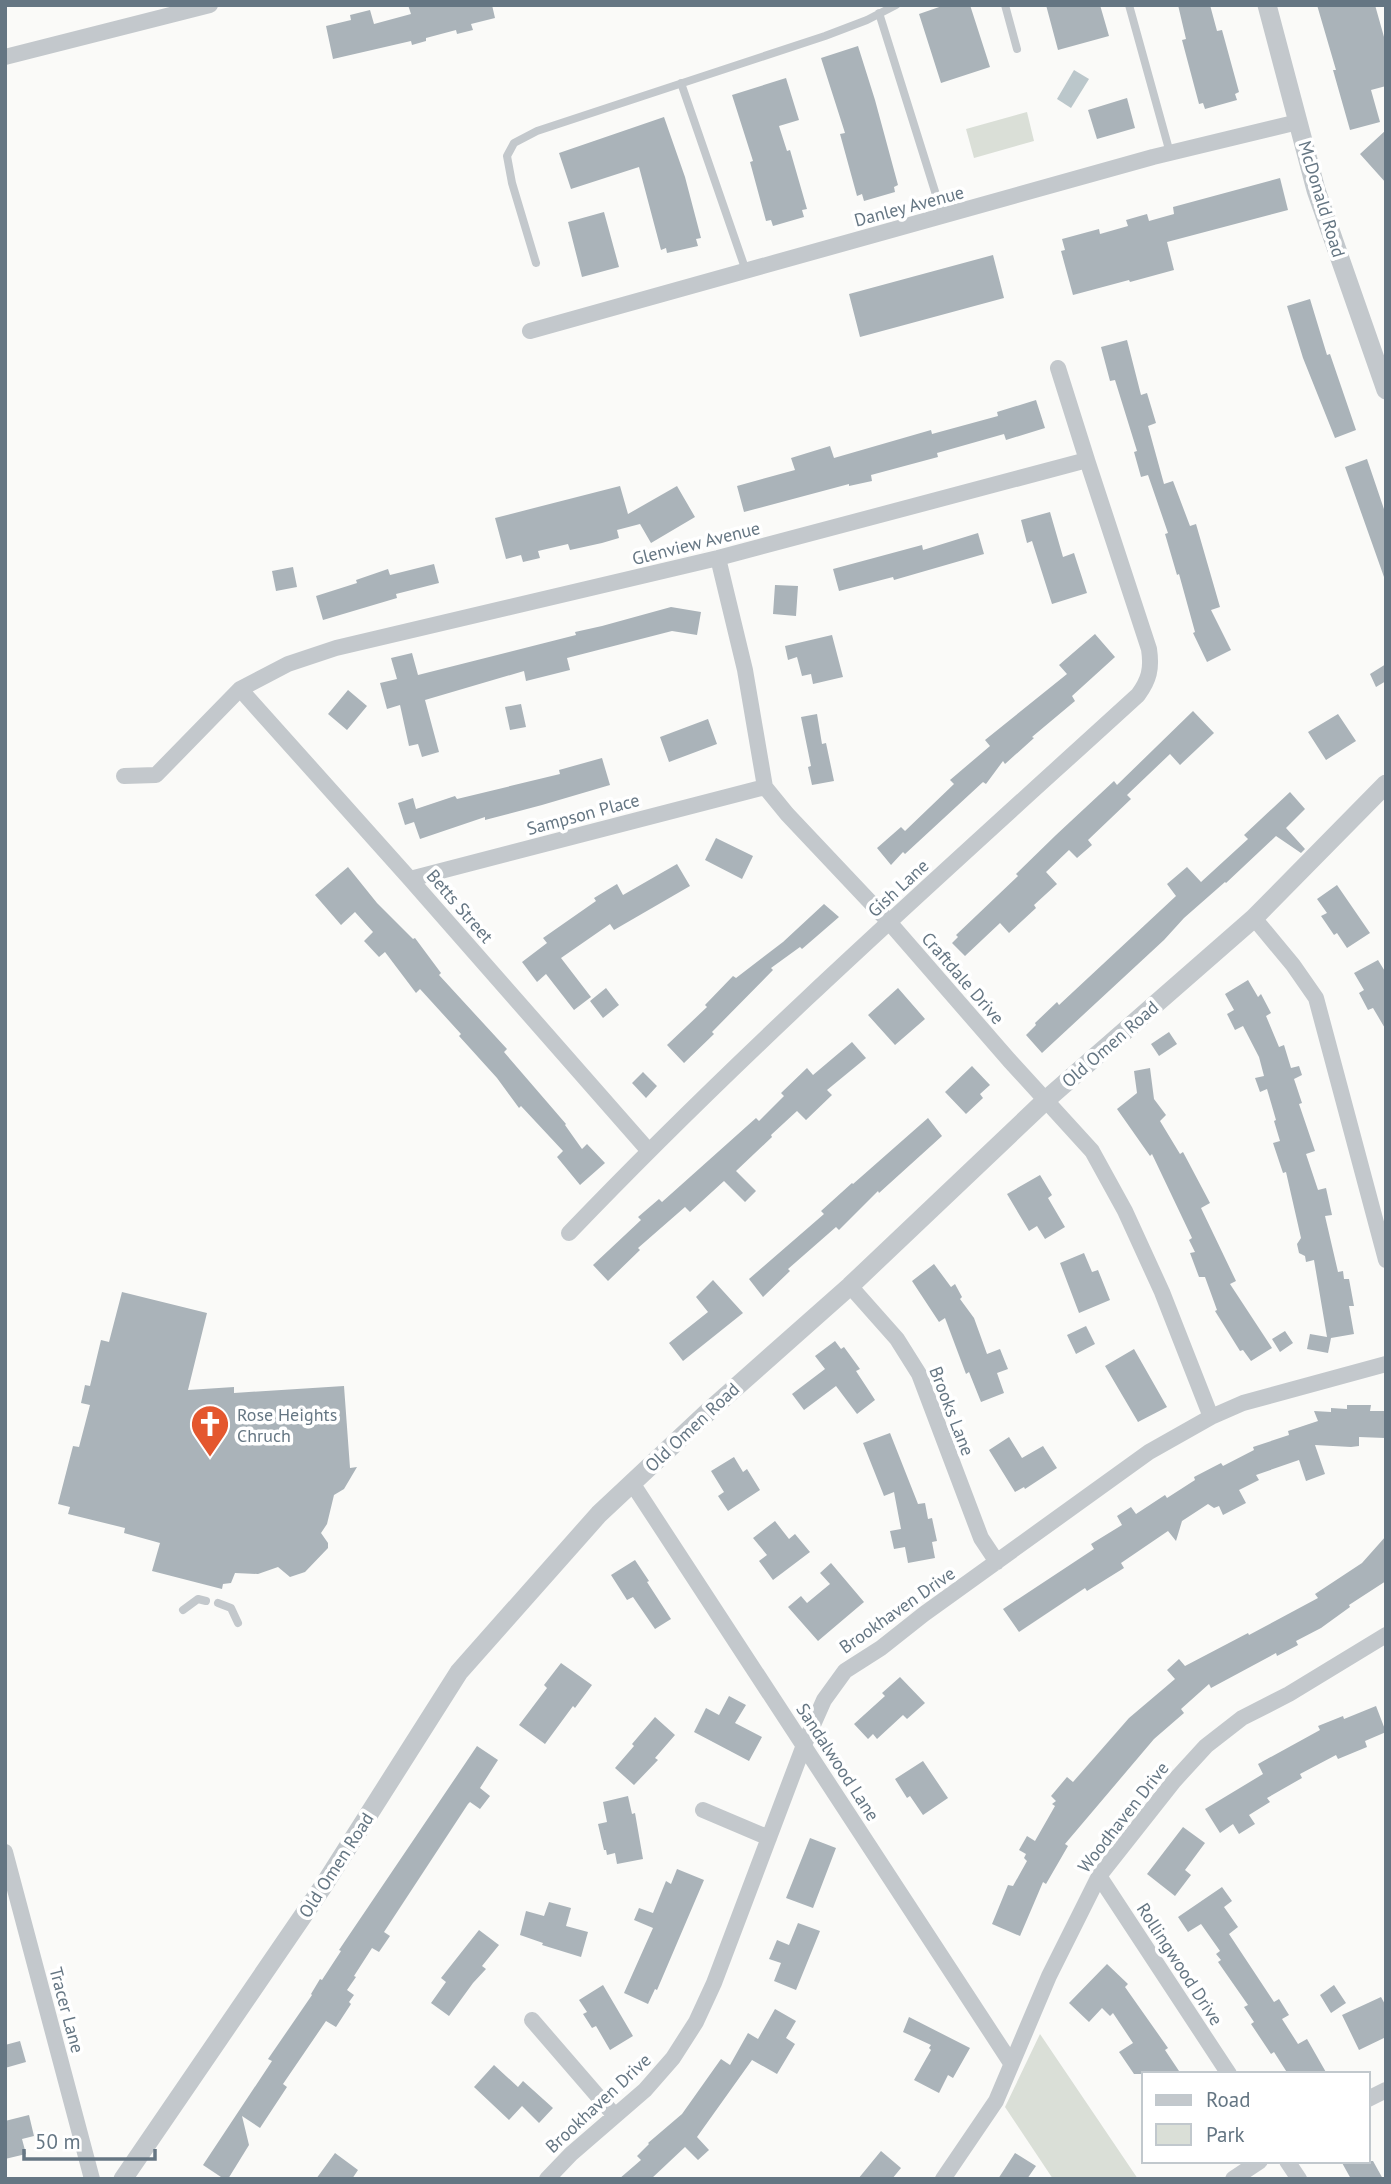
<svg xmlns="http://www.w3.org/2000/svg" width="1391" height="2184" font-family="'PT Sans',sans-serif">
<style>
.green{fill:#dadfd7}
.water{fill:#bbc7cb}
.building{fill:#aab3b9}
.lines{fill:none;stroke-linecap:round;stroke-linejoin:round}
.service{stroke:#c3c8cc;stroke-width:8}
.minor{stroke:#c3c8cc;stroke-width:16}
.tertiary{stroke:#c3c8cc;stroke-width:19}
.labels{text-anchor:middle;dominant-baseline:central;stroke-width:7;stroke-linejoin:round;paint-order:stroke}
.street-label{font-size:18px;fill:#657683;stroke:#fff}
.poi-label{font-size:18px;fill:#657683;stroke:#fff;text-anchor:start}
</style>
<rect width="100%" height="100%" fill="#fafaf8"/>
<path class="green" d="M1027,112L1034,141L974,158L966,129Z
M1040,2034L1138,2179H1053L1005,2107Z"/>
<path class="water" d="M1074,70L1089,79L1071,108L1057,99Z"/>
<path class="building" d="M408,5H492L495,18L471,24L473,30L457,34L456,30L426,38V41L412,45L411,41L333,59L326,26L351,20L350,15L370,10L374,24L411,14Z
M945,5H970L990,67L941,83L919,14Z
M1046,5H1100L1109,36L1058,50Z
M1178,5H1210L1217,31L1222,30L1239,92L1235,94L1237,100L1205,109L1203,103L1199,104L1182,40L1186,39Z
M1317,5H1375L1386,44V86L1371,90L1380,122L1350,130L1333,70H1336Z
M858,46L875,100L898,185L894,187L895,192L864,201L862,194L857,196L840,134L845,133L821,58Z
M786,78L799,120L779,126L787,151L790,150L807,209L802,210L804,217L773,226L771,220L766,221L750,162L753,161L732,95Z
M1127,98L1135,128L1097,139L1088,110Z
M664,117L685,177L701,238L696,239L698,246L667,253L666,248L661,250L639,167L571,189L559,153Z
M1386,130V183L1360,154Z
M1280,178L1288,210L1167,242L1174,270L1130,282L1129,280L1073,295L1061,251L1065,250L1062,239L1099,229L1100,234L1128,226L1126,220L1147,214L1149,221L1174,214L1173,207Z
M604,212L619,267L582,277L568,222Z
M993,255L1004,298L860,337L849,294Z
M1310,299L1327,355L1330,354L1356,430L1335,438L1303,358L1287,306Z
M1127,340L1141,395L1147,393L1156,423L1148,426L1164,484L1173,481L1190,526L1196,524L1220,607L1211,610L1231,650L1207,662L1193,633L1195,632L1179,574L1177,575L1165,534L1168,533L1148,475L1141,477L1134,452L1137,451L1115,380L1110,381L1101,347Z
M1036,400L1045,428L1006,440L1004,434L937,453L938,457L871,475L872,481L849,486V484L744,512L737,486L795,470L791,458L830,446L834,458L931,430L932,434L998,416L997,412Z
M1367,459L1386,515V576L1384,577L1345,467Z
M620,486L628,514L677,486L695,517L651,543L640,524L617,530L619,538L602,543L570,550L568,544L538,551L540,558L523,562L521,555L506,559L495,518Z
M1050,512L1063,557L1074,553L1087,593L1052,604L1032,541L1027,543L1021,520Z
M978,533L984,554L894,580L893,577L839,591L833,569L922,545L923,550Z
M434,564L439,583L396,594L397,598L323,620L316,596L357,583L356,580L388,569L390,575Z
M293,567L297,587L276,591L272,571Z
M775,585L798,586L796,616L773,614Z
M671,607L701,612L697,635L672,631L567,658L570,670L526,681L524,671L425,700L439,752L422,757L418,744L409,746L400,705L387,709L380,683L397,679L391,658L412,653L418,675L576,635L575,632L602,626Z
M1095,634L1115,657L1072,696L1075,701L1032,737L1034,738L1005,764L1003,761L986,784L983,782L905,854L903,852L891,865L877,848L901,827L905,831L954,784L950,780L990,746L985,740L1067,674L1059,665Z
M832,635L843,677L813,684L811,674L802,676L797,657L788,660L785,646Z
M1386,664V681L1376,687L1370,674Z
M348,690L367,706L347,730L328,714Z
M521,704L526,727L510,730L505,707Z
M1193,711L1214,733L1180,765L1170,754L1127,795L1131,799L1088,840L1092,845L1077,858L1069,850L1046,872L1057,884L1034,905L1036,908L1009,933L1000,923L965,956L952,943L958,937L956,935L1018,876L1016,874L1056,835L1114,781L1117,785Z
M817,714L822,744L826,743L834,781L812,785L808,767L811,766L801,717Z
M1338,714L1356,741L1326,760L1308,732Z
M708,719L717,744L669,762L660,737Z
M602,758L610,785L542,805L485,820V817L420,839L414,822L405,825L398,803L413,798L416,809L455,796L457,799L560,774L559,770Z
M1290,792L1305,809L1286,828L1305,849L1301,853L1276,836L1226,883L1225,882L1184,918L1164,940L1042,1053L1026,1035L1036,1025L1035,1023L1057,1002L1059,1005L1176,896L1167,884L1187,867L1201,882L1248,839L1244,835Z
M716,838L753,856L742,879L705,860Z
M677,864L690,886L614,930L610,924L561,958L591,997L574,1010L546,974L537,982L522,962L547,943L543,938L596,901L594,898L617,884L623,895Z
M348,867L377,903L413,939L415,938L441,973L439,975L507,1049L504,1052L566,1124L565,1125L582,1149L587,1144L605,1163L580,1185L557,1157L563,1151L521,1106L519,1108L497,1078L459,1036L461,1034L420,989L416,993L385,952L379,957L364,941L373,932L355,912L341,925L315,895Z
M1337,885L1370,933L1347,948L1337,933L1334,935L1321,916L1327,913L1317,899Z
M824,904L839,917L802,949L800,947L771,968L773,970L712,1032L714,1034L684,1063L667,1045L707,1007L705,1005L733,976L736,978L783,942Z
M1378,960L1386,973V1030L1373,1008L1368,1010L1359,993L1364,990L1354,973Z
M1248,980L1258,997L1261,994L1271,1013L1266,1016L1279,1047L1284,1045L1291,1068L1299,1066L1302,1075L1294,1079L1302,1103L1299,1104L1315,1151L1306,1154L1318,1190L1326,1188L1332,1215L1325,1216L1338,1272L1343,1271L1344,1279H1349L1354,1306H1349L1354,1334L1331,1338L1328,1353L1307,1349L1310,1334L1327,1337L1314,1260L1306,1262L1305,1256L1299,1253L1297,1244L1301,1238L1286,1172L1283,1173L1273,1143L1280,1141L1274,1121L1276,1120L1267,1089L1260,1092L1255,1078L1264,1076L1259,1057L1243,1026L1235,1030L1227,1014L1234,1010L1225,994Z
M606,988L619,1005L603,1018L590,1001Z
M898,988L925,1019L895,1045L868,1015Z
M1169,1032L1177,1044L1159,1056L1151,1044Z
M852,1042L866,1058L827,1090L832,1095L806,1120L797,1111L771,1135L772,1137L736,1171L756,1191L745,1202L724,1181L690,1212L685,1207L638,1248L640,1250L608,1281L593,1265L641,1220L638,1217L659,1199L662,1202L756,1118L759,1121L784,1096L781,1093L807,1068L813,1075Z
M972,1066L990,1085L980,1094L983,1098L966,1114L945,1092Z
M1150,1068L1154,1099L1166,1115L1160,1121L1180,1154L1183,1152L1210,1203L1201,1208L1236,1281L1230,1284L1272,1348L1251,1361L1243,1350L1240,1351L1215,1311L1217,1310L1205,1277H1199L1190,1253L1195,1252L1189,1240L1192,1238L1152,1154L1150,1156L1117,1109L1137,1093L1134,1071Z
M643,1072L657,1086L646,1098L632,1083Z
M928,1118L942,1136L879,1193L878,1191L839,1230L836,1227L788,1269L790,1271L763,1297L749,1279L824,1214L821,1211L852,1183L853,1184Z
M1040,1175L1052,1195L1048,1198L1065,1227L1045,1239L1037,1226L1029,1231L1007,1194Z
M1084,1253L1092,1272L1098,1270L1110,1300L1079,1313L1060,1263Z
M934,1264L951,1287L955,1284L962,1297L960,1299L974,1318L987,1354L1000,1349L1008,1369L997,1373L1004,1393L981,1402L969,1372L966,1374L945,1318L939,1322L912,1281Z
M713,1280L743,1313L683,1361L669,1343L708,1312L696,1297Z
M122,1292L207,1313L188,1390L234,1387V1393L344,1386L350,1468L357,1467L344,1489L334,1495L327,1524L321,1533L328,1543V1548L305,1572L290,1577L278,1567L258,1574L235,1573L231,1583L223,1584L222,1589L152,1571L160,1543L124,1533L125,1528L68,1514L70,1507L58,1504L73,1446L79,1447L90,1405L81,1403L85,1385L90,1386L101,1340L109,1342Z
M1086,1326L1095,1344L1076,1354L1067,1335Z
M1285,1331L1293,1343L1280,1352L1272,1339Z
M835,1341L841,1349L844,1347L860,1369L856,1371L875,1400L857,1414L836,1386L804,1410L792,1394L825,1369L815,1356Z
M1134,1349L1167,1407L1138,1422L1105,1366Z
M1347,1405H1371L1370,1411H1386L1385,1438L1359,1437V1446L1351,1447L1315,1445L1325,1474L1306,1481L1299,1460L1256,1475L1259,1480L1239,1490L1246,1503L1223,1515L1219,1506L1214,1508L1208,1504L1182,1521L1176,1541L1168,1531L1121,1563L1124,1568L1087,1591L1085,1588L1019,1632L1003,1609L1094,1549L1091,1544L1122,1525L1117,1516L1131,1507L1136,1514L1165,1495L1167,1498L1195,1480L1194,1477L1221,1463L1223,1466L1254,1450L1253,1447L1289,1435L1288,1431L1318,1421L1314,1411L1331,1412V1408L1347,1409Z
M890,1433L918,1504L925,1503L928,1519L932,1518L937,1541L932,1542L935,1558L908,1563L905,1547L894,1549L890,1531L901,1529L894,1492L884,1496L863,1443Z
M1009,1437L1022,1458L1043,1446L1057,1468L1025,1489L1024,1487L1015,1492L989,1450Z
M734,1457L743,1472L747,1469L760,1490L728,1511L718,1496L724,1492L711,1471Z
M775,1521L789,1539L795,1534L810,1552L773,1580L759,1561L767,1555L753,1538Z
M1386,1536V1581L1349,1605L1350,1607L1321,1628L1296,1641L1298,1645L1277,1656L1276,1653L1211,1688L1209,1684L1181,1709L1184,1713L1154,1739L1065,1844L1068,1846L1046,1884L1043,1882L1020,1936L992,1924L1008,1885L1013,1886L1027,1861L1024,1858L1026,1854L1019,1850L1027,1836L1035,1841L1055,1806L1052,1804L1056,1801L1051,1796L1067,1777L1073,1782L1129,1718L1175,1679L1167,1670L1179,1659L1185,1666L1248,1633L1249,1635L1318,1598L1315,1594L1362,1563Z
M635,1560L649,1581L647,1582L671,1619L655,1629L633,1597L627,1600L611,1575Z
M831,1563L864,1602L818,1641L788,1607L801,1596L807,1603L830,1584L820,1573Z
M561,1663L592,1685L575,1708L573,1706L545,1744L519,1725L547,1688L544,1685Z
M900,1677L925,1703L907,1719L903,1715L877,1739L873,1734L868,1739L854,1724L885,1696L882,1693Z
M729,1696L746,1705L735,1723L762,1737L749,1761L694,1732L706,1708L719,1715Z
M1376,1706L1386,1732L1365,1741L1367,1747L1338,1759L1336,1755L1300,1774L1302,1778L1267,1798L1270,1802L1249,1815L1255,1824L1239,1834L1233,1824L1220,1833L1205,1809L1263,1774L1258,1764L1320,1730L1318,1726L1343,1716L1344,1719Z
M655,1717L675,1735L655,1758L658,1760L634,1785L615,1768L634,1746L632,1744Z
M477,1746L498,1760L480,1788L490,1796L480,1809L470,1802L468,1804L384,1932L390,1936L379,1952L372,1948L354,1976L356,1977L347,1990L354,1995L349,2002L351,2004L336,2027L326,2021L283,2084L287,2087L260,2128L242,2116L249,2145L228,2179H224L203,2165L272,2061L268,2059L312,1995L311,1994L320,1979L322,1980L341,1951L339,1950Z
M923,1761L948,1798L923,1815L910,1796L907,1798L895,1779Z
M628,1796L632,1814L635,1813L643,1859L617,1864L615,1853L607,1855L606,1850H604L598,1824L607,1822L603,1802Z
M1183,1827L1205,1843L1185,1870L1191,1875L1175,1896L1147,1874Z
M810,1838L836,1848L813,1908L786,1898Z
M677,1869L704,1880L657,1990L655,1989L648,2004L624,1993L653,1928L634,1920L639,1908L653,1913L666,1881L671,1884Z
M1222,1887L1232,1901L1224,1907L1238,1927L1229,1934L1274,2002L1279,1999L1289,2015L1282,2019L1298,2044L1307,2039L1327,2074H1288L1274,2052L1271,2054L1251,2024L1254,2022L1244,2007L1248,2005L1218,1962L1221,1960L1216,1954L1220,1951L1201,1924L1188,1932L1178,1917Z
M549,1902L571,1908L566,1926L588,1932L581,1957L542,1945L543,1943L520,1935L526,1911L544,1916Z
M798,1923L820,1931L796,1990L774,1981L781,1963L769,1959L777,1940L789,1945Z
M479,1930L499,1945L482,1966L486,1969L473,1983L449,2016L431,2003L446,1982L441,1978Z
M1107,1964L1128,1984L1125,1987L1168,2048L1165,2050L1181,2074H1134L1119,2052L1133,2043L1113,2013L1110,2016L1102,2008L1089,2022L1069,2003Z
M603,1985L633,2036L610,2050L596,2026L592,2028L583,2014L587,2012L579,2000Z
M1334,1985L1346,2003L1331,2013L1320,1995Z
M1381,1997L1386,2006V2037L1359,2050L1342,2015Z
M775,2009L796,2021L786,2038L795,2044L777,2074L752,2060L697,2137L709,2150L698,2160L685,2147L651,2179H619L641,2160L637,2156L649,2144L648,2143L682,2114L721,2059L730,2065L748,2033L758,2039Z
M909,2017L970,2048L953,2078L948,2075L939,2093L914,2080L931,2050L929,2048L931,2045L903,2032Z
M20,2041L26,2062L5,2068V2045Z
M494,2065L518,2087L523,2081L553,2108L539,2123L522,2106L509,2120L474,2087Z
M29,2115L34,2136L22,2139L26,2154L5,2159V2121Z
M881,2151L901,2168L892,2179H858Z
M335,2153L358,2170L352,2179H316Z
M1015,2153L1036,2166L1027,2179H998Z
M1341,2161H1373L1383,2179H1351Z"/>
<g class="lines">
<path class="service" d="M1005,5L1017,49
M1129,5L1170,153
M879,13L943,217
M681,83L746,271
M536,263L512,183L507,156L514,143L537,131L825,36L867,20L896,5
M218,1603L231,1608L238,1623
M183,1610L198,1599L206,1601"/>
<path class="minor" d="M5,57L210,5
M530,331L1153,157L1298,122
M1058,368L1087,460
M718,558L745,670L765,787L787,814L889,922L1009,1060L1092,1151L1125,1211L1162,1292L1211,1417
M240,689L410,879L648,1150
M124,776L156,775L240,689L288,664L336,648L718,558L1087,460L1149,649C1152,669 1149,680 1138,695C945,871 749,1045 569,1233
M410,879L765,787
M1254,918L1293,965L1316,998L1386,1260
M850,1286L897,1339L919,1374L981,1538L997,1562
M632,1483L1011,2063
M703,1810L769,1838
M5,1852L92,2179
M1099,1876L1229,2074
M532,2020L615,2116
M1368,2099L1386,2090
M1287,2161L1299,2179
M547,2179L571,2154L645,2090L673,2058L696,2022L714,1983L804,1745L824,1700L845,1671L881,1648L924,1614L1149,1452L1211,1417L1243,1403L1386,1364
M943,2179L996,2101L1049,1976L1099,1876L1174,1781L1206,1746L1242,1718L1289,1694L1386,1635
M1233,2179L1260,2161"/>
<path class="tertiary" d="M1267,5L1316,190L1386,390
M123,2179L322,1888L459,1672L599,1514L709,1411L850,1286L1047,1099L1254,918L1386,784"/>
</g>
<defs>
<g id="church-pin" transform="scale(2.0125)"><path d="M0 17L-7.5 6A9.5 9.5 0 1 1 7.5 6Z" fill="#e4572e" stroke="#fff"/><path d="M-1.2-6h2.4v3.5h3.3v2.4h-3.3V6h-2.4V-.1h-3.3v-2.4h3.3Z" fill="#fff"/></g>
</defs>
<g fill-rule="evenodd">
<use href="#church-pin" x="210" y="1424"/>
</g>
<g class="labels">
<g class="street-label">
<text transform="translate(1322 199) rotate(73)">McDonald Road</text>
<text transform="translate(909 206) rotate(-15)">Danley Avenue</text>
<text transform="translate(696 543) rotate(-14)">Glenview Avenue</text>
<text transform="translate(583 814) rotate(-15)">Sampson Place</text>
<text transform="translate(898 888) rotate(-43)">Gish Lane</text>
<text transform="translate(460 906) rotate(49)">Betts Street</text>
<text transform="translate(963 978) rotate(49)">Craftdale Drive</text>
<text transform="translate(1110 1044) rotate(-41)">Old Omen Road</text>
<text transform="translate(952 1411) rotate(69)">Brooks Lane</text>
<text transform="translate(692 1427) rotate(-43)">Old Omen Road</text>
<text transform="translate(897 1610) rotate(-35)">Brookhaven Drive</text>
<text transform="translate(838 1762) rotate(57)">Sandalwood Lane</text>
<text transform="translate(1123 1817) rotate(-52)">Woodhaven Drive</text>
<text transform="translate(336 1865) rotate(-57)">Old Omen Road</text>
<text transform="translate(1180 1964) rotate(57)">Rollingwood Drive</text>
<text transform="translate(67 2010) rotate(75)">Tracer Lane</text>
<text transform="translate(598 2103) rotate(-43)">Brookhaven Drive</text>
</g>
<g class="poi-label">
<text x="237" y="1414">Rose Heights<tspan x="237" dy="21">Chruch</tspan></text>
</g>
</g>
<rect width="1391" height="2184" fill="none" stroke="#657683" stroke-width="14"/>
<rect x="1142" y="2072" width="228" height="91" fill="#ffffff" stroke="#c1c8cd" stroke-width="2"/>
<rect x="1156" y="2095" width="35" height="10" fill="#c3c8cc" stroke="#c1c8cd" stroke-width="2"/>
<text x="1206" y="2107" font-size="21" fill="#657683">Road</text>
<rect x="1156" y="2124" width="35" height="21" fill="#dadfd7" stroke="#c1c8cd" stroke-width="2"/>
<text x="1206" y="2142" font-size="21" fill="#657683">Park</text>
<path d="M24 2149v10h131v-10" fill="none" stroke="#657683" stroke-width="3.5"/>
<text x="35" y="2149" font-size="21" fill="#657683" stroke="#ffffff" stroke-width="5" paint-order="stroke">50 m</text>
</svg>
